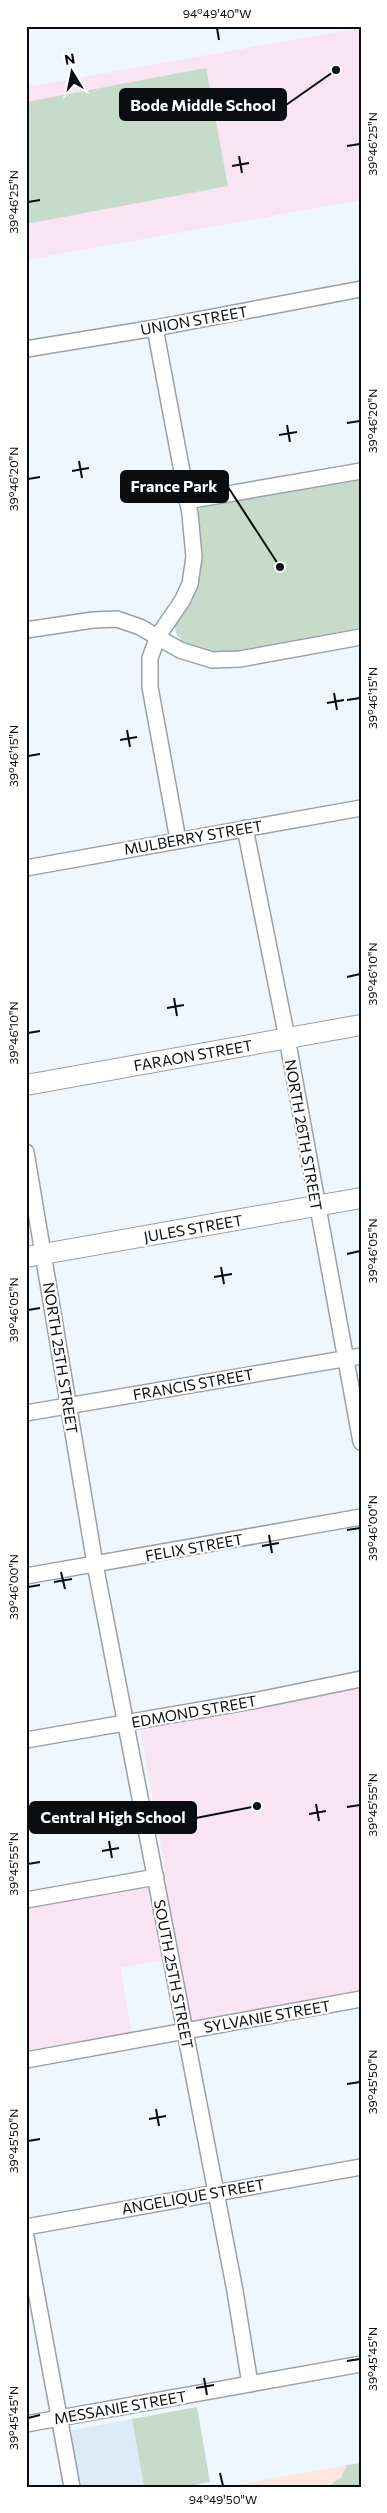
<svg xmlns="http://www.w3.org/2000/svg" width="387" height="2513" font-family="Commissioner,sans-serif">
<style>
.built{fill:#ddebf8}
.industrial{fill:#fee5de}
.education{fill:#f9e4f3}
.green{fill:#c6dbca}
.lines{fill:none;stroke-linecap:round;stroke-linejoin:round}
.minor-casing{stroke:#99a0a8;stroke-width:18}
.major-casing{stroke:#99a0a8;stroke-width:22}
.minor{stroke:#fff;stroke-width:15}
.major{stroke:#fff;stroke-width:20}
.ticks{fill:none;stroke:#0a0d0f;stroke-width:2}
.labels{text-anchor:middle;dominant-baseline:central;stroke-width:4.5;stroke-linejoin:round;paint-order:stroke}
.street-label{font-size:15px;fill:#0a0d0f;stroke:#fff}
.leader{fill:none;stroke:#0a0d0f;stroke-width:2}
.callout-dot{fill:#0a0d0f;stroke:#fff;stroke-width:2}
.callout{fill:#0a0d0f;stroke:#0a0d0f;stroke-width:2}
.callout-label{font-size:16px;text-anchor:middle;font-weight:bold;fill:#fff}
.neatline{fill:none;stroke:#0a0d0f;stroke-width:2}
.ticks-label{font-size:12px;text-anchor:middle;fill:#0a0d0f}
</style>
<rect width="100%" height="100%" fill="#eef6fe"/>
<path class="built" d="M132,2419L144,2487H80L70,2436L72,2430Z"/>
<path class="industrial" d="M347,2465L341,2477L328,2487H225Z"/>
<path class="education" d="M361,28V200L26,260V87Z
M361,1686V1993L197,2021L191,2017L181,1957L120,1968L132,2033L26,2051V1907L167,1881L140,1727Z"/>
<path class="green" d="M206,68L228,186L26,224V102Z
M361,477V628C329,634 298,640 266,645C252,648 236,653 221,653C199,653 163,641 179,614L194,514L204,504Z
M197,2407L210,2482L185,2487H144L132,2419Z
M361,2463V2487H328L341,2477L347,2465Z"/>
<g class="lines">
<g class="minor-casing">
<path id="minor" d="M155,328L190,514L194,557L190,584L182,601L158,636L150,658V687L178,840
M26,349L155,328L361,289
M187,501L361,471
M26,630L93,620L117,619L140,627L180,650L212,660L240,659L361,637
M245,828L287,1038L361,1442
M26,868L361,808
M26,1152L95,1564L235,2291L250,2384
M26,1413L361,1356
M26,1576L361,1517
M26,1740L258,1700L361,1679
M26,1900L156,1877
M26,2060L361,1999
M26,2227L361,2167
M26,2237L72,2487
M26,2424L361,2364"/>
</g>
<g class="major-casing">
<path id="major" d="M26,1085L361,1025
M26,1257L361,1198"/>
</g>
<use href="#minor" class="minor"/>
<use href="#major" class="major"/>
</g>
<path class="ticks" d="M217,28L219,40M347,146L360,144M239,156L242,173M232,166L249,163M28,202L40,200M347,423L360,421M287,425L290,442M279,435L297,432M79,461L82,478M72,471L89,468M28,479L40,477M334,693L337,710M347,700L360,698M327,703L344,700M127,730L130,747M120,740L137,737M28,756L40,754M347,977L360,974M174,998L177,1016M167,1008L184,1005M28,1033L40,1031M347,1254L360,1251M221,1267L224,1284M214,1277L232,1274M28,1310L40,1308M347,1530L360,1528M269,1535L272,1553M262,1546L279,1543M61,1572L65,1589M54,1582L72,1579M28,1587L40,1585M316,1804L319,1821M347,1807L360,1805M309,1814L326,1811M109,1841L112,1858M102,1851L119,1848M28,1864L40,1862M347,2084L360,2082M156,2109L159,2126M149,2119L166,2116M28,2141L40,2139M347,2361L360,2359M204,2378L207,2395M196,2388L214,2385M28,2418L40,2415M220,2473L223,2486"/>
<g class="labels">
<g class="street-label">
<text transform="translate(194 320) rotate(-10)">UNION STREET</text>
<text transform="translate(193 837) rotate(-10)">MULBERRY STREET</text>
<text transform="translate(193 1055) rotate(-10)">FARAON STREET</text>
<text transform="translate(304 1135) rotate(80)">NORTH 26TH STREET</text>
<text transform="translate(193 1228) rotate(-10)">JULES STREET</text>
<text transform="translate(61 1358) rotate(81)">NORTH 25TH STREET</text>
<text transform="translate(193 1384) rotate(-10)">FRANCIS STREET</text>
<text transform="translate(194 1547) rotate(-10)">FELIX STREET</text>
<text transform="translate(194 1711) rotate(-10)">EDMOND STREET</text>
<text transform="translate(174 1974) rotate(79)">SOUTH 25TH STREET</text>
<text transform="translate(267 2016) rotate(-10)">SYLVANIE STREET</text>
<text transform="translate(193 2196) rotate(-10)">ANGELIQUE STREET</text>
<text transform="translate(120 2407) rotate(-10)">MESSANIE STREET</text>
</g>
</g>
<path class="leader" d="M336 70L286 105M280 567L228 487M257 1806L196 1818"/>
<g class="callout-dot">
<circle cx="336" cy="70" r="5"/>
<circle cx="280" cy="567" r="5"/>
<circle cx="257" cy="1806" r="5"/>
</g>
<g class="callout">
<rect x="120" y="89" width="166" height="31" rx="5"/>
<rect x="121" y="471" width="107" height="31" rx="5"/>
<rect x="30" y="1802" width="166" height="31" rx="5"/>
</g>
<g class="callout-label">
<text x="203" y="111">Bode Middle School</text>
<text x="174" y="492">France Park</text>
<text x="113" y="1823">Central High School</text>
</g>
<rect width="387" height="2513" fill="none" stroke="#ffffff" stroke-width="55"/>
<g transform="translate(72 72) rotate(350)" stroke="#ffffff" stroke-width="4" paint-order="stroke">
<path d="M0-4L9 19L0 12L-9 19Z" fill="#0a0d0f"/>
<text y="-8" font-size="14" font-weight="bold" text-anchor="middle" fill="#0a0d0f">N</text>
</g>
<rect x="28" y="28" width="332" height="2458" class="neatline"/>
<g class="ticks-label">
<text x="217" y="18">94°49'40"W</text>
<text transform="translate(373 144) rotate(-90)" y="4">39°46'25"N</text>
<text transform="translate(14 202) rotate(-90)" y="4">39°46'25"N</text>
<text transform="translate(373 421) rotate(-90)" y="4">39°46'20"N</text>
<text transform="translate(14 479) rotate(-90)" y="4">39°46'20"N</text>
<text transform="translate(373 698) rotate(-90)" y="4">39°46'15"N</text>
<text transform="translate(14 756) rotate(-90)" y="4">39°46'15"N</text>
<text transform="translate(373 974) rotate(-90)" y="4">39°46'10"N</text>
<text transform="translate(14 1033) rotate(-90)" y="4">39°46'10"N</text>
<text transform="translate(373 1251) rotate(-90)" y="4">39°46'05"N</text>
<text transform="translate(14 1310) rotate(-90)" y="4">39°46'05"N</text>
<text transform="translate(373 1528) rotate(-90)" y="4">39°46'00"N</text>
<text transform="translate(14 1587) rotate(-90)" y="4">39°46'00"N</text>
<text transform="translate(373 1805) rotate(-90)" y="4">39°45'55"N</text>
<text transform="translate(14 1864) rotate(-90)" y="4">39°45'55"N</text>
<text transform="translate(373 2082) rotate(-90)" y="4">39°45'50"N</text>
<text transform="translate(14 2141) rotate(-90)" y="4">39°45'50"N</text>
<text transform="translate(373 2359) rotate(-90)" y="4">39°45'45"N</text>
<text transform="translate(14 2418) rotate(-90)" y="4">39°45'45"N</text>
<text x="223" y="2504">94°49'50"W</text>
</g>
</svg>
